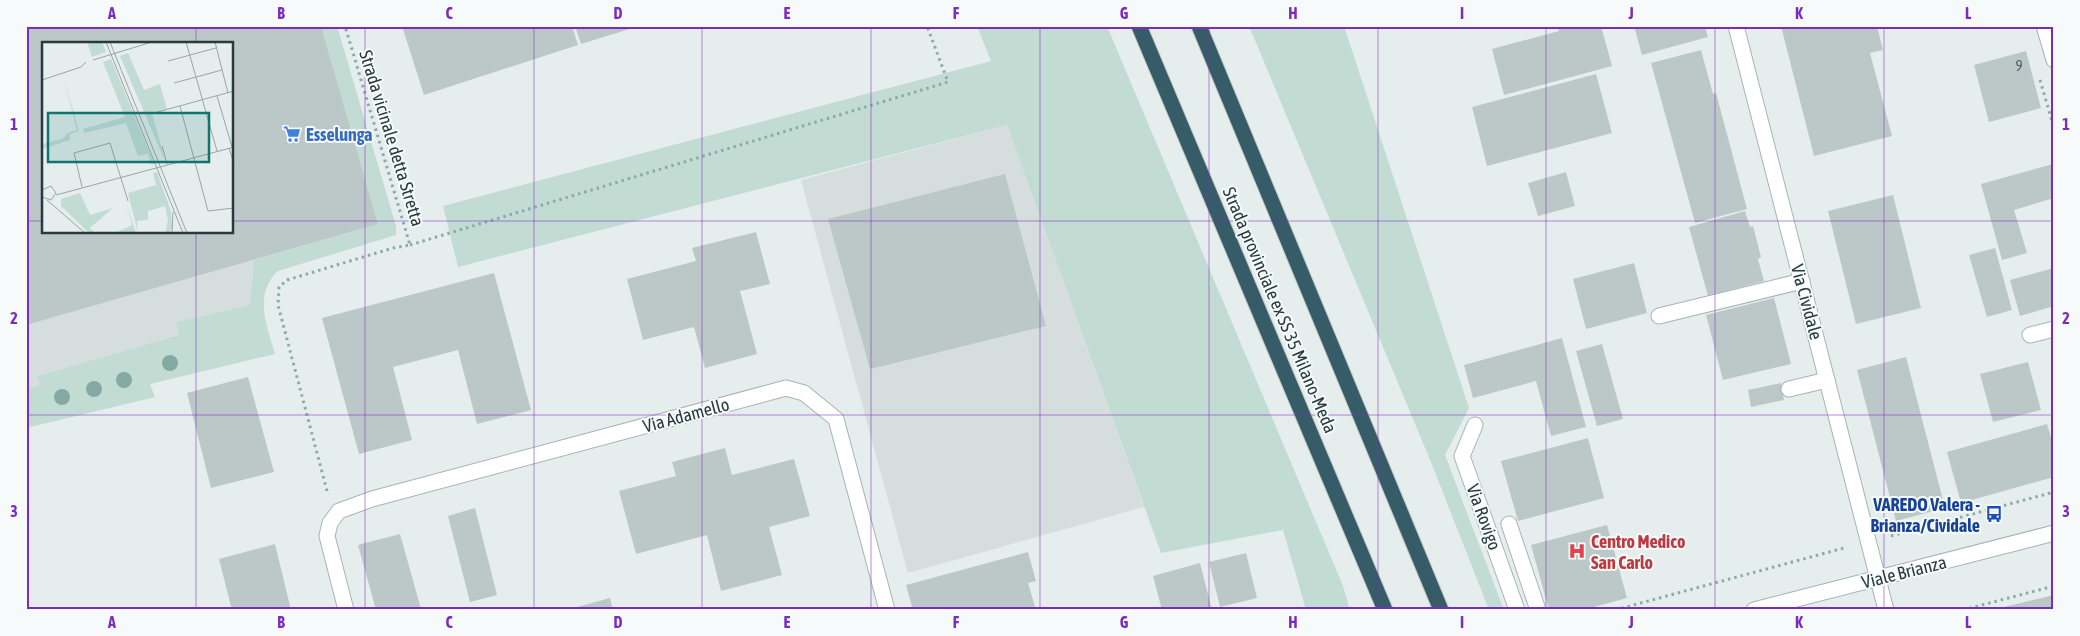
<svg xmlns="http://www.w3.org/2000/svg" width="2080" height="636" font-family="'Asap Condensed',sans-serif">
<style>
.built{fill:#d5dddd;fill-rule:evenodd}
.green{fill:#c2dcd4}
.building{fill:#bcc8c8;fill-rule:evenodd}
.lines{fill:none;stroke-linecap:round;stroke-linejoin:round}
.lane-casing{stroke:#a9b4b5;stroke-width:17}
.street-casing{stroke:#a9b4b5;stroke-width:17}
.secondary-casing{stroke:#a3b4b5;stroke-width:17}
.highway-casing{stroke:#c3c8c9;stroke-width:17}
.path{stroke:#8aa9ad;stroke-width:3;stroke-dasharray:2.5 4;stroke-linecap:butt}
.lane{stroke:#fff;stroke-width:15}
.street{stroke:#fff;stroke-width:15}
.secondary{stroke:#fff;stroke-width:15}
.highway{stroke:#365c67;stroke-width:15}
.tree{fill:#85a9a3}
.grid{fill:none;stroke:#7b2cbf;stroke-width:1;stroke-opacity:0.55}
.labels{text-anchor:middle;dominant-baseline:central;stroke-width:4;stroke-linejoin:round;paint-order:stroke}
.number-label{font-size:15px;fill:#4c5e60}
.shop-label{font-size:18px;font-weight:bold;fill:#366cbe;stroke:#f7fafa;text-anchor:start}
.street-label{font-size:18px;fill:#273a3e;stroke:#f7fafa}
.transit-label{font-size:18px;font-weight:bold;fill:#164399;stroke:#f7fafa;text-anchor:end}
.health-label{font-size:18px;font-weight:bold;fill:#be3a42;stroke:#f7fafa;text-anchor:start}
.inset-road{fill:none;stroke:#9aa5a7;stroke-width:1}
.view{fill:#0f766e;fill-opacity:0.15;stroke:#0f766e;stroke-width:2.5}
.inset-edge{fill:none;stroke:#273a3e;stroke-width:2.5}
.neatline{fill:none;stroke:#7b2cbf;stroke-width:2}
.grid-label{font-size:16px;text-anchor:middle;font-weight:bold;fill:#7b2cbf}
</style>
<rect width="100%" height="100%" fill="#e6eded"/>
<path class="built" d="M26,26H321L378,224L254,260L250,305L177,322L179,335L37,376L40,385L26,389ZM44,44H232V232H44Z
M1007,125L1144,507L908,573L801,180Z"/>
<path class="green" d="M321,26H337L396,226V235L278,271C253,295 267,325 275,354L150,384L155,397L26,428V389L40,385L37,376L179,335L176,322L250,305L254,260L378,224Z
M977,26H1107L1343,586L1350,610H1306L1283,530L1161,553L1007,125L458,267L443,206L991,61Z
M1249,26H1344L1469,408L1445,455L1504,610H1489L1431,462Z"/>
<path class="building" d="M26,26H321L378,224L26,325ZM44,44H232V232H44Z
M402,26H572L578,45L424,95Z
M575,26H636V27L581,44Z
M1558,26H1601L1612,66L1504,95L1492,49L1559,31Z
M1634,26H1705L1708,37L1642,55Z
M1781,26H1877L1883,50L1870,53L1892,136L1814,156Z
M1701,50L1713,94L1716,93L1747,209L1695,223L1651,63Z
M2026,51L2041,108L1989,122L1974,65Z
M1596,74L1612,133L1487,166L1472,107Z
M2053,164L2054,198L2014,210L2027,253L2002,260L1981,184Z
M1566,172L1575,206L1538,216L1528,183Z
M1005,174L1046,326L870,369L828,219Z
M1893,195L1921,308L1856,324L1828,211Z
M1745,211L1750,227L1753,226L1761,257L1758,259L1764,281L1708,296L1689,227Z
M756,232L770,284L740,291L757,354L705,368L694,327L643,340L627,279L696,261L692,248Z
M1995,248L2012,310L1987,317L1969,255Z
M1634,263L1647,313L1586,329L1573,279Z
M2054,268V306L2020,316L2010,280Z
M494,273L531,410L477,424L458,350L393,367L412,440L359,454L322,318Z
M1774,298L1791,364L1723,380L1706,315Z
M1562,338L1586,427L1551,436L1536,381L1473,398L1464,365Z
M1602,344L1623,419L1597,426L1576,351Z
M1906,357L1945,508L1896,521L1857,370Z
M2028,362L2041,410L1993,422L1980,374Z
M248,377L274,472L211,488L187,393Z
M1781,383L1784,400L1751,407L1748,390Z
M2047,424L2054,448V477L1961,503L1947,452Z
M1588,438L1604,498L1518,521L1501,461Z
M725,448L732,475L794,459L810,516L769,527L782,575L721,591L707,535L636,554L619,491L676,476L672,462Z
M475,508L497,595L470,602L448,516Z
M1607,525L1627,598L1583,610H1549L1531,545Z
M400,534L421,609L376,610L358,545Z
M275,544L291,610H232L219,559Z
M1028,552L1036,581L1028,583L1036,610H913L906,585Z
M1246,553L1257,598L1220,607L1209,562Z
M1200,563L1212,610H1162L1153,576Z
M2054,595V610H2004V607Z
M610,598L613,610H570V609Z"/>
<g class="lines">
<g class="lane-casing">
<path id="lane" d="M1659,316L1802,281
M2030,335L2054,329
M1789,389L1827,380
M1509,524L1538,610"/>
</g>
<g class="street-casing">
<path id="street" d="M1736,26L1878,579
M2044,26L2054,60
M1475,425L1462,456L1517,610
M346,610L327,536L330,523L339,511L372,499L786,388L804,393L836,419L887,610"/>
</g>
<g class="secondary-casing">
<path id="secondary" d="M1878,579L1886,610
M1754,610L2054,533"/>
</g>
<g class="highway-casing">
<path id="highway" d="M1139,26L1385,610
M1199,26L1441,610"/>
</g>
<path class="path" d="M2040,80L2054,128
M410,245L948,82L927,26
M327,491L278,305L279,287L287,280L393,248L410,245L345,26
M1891,536L2054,492
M1615,610L1844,548
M1963,610L2054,586"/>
<use href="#lane" class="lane"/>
<use href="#street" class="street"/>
<use href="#secondary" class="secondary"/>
<use href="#highway" class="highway"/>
</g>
<g class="tree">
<circle cx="170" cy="363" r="8"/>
<circle cx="124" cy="380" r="8"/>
<circle cx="94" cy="389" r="8"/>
<circle cx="62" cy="397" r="8"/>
</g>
<path class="grid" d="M196,26V44M365,26V610M534,26V610M702,26V610M871,26V610M1040,26V610M1209,26V610M1378,26V610M1546,26V610M1715,26V610M1884,26V610M26,221H44M232,221H2054M196,232V610M26,415H2054"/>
<defs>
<g id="supermarket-bare" transform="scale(1.35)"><path d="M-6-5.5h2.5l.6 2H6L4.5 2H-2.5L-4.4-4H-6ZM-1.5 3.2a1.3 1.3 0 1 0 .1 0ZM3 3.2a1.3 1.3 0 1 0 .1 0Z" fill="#3f7fe0" stroke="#f7fafa" stroke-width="2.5" paint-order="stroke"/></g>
<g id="bus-bare" transform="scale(1.35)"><path d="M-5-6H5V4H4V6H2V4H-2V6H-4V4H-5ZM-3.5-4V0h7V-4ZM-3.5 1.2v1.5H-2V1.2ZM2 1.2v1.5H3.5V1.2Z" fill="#1a4fb4" stroke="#f7fafa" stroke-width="2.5" paint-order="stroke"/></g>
<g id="hospital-bare" transform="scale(1.35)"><path d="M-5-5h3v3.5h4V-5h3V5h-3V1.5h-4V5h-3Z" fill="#e0444e" stroke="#f7fafa" stroke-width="2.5" paint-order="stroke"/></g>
</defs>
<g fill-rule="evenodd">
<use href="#supermarket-bare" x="292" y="134"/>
<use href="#bus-bare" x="1994" y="514"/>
<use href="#hospital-bare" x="1577" y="551"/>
</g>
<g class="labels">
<g class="number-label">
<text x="2019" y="65">9</text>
</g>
<g class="shop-label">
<text x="306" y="134">Esselunga</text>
</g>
<g class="street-label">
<text transform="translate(392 138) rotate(73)">Strada vicinale detta Stretta</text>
<text transform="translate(1807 302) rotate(75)">Via Cividale</text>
<text transform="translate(1280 310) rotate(67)">Strada provinciale ex SS 35 Milano-Meda</text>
<text transform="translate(686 415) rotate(-15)">Via Adamello</text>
<text transform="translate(1484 517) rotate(70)">Via Rovigo</text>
<text transform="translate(1904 572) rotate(-14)">Viale Brianza</text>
</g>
<g class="transit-label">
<text x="1980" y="504">VAREDO Valera -<tspan x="1980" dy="21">Brianza/Cividale</tspan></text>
</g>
<g class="health-label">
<text x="1591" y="541">Centro Medico<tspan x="1591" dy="21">San Carlo</tspan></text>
</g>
</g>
<g transform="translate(42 42)">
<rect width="191" height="191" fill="#e6eded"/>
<path d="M45,0H60L64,10L50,15ZM86,11L102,48L118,42L125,67L110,71L123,119L78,14ZM69,17L112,122L109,123L106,112L96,114L84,81L42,91L41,87L83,75L61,20ZM21,34L37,89L28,92V98L0,107V102L20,97L26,91L35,88ZM115,130L129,169L130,186L127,191H123L126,179L123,164L106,169V178L95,179L96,191L86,151L114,143L111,131ZM38,151L48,173L71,166L48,186L53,191H47L19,164V157ZM84,161L94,191H73L90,183Z" fill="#c2dcd4"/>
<path class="inset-road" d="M64,0L141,191M68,0L145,191M144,0L175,109M173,0L186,51M51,18L110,0M126,19L174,6M0,38L39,25L44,20M132,41L180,28M175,54L190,105M138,64L166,169L192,166M112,71L192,49M120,104L125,122M187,106L192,122M40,145L32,111L68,101L86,159M0,148L9,144L14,151L9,158L0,155M14,153L192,105M5,158L43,191M130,191L131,170"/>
<path class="view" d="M6,71H167V120H6Z"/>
<rect width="191" height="191" class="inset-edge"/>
</g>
<rect width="2080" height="636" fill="none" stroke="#f7fafa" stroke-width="55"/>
<rect x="28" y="28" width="2024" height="580" class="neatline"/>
<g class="grid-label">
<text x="112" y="19">A</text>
<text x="281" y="19">B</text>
<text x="449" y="19">C</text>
<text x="618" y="19">D</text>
<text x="787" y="19">E</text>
<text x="956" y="19">F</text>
<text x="1124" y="19">G</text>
<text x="1293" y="19">H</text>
<text x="1462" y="19">I</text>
<text x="1631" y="19">J</text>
<text x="1799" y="19">K</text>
<text x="1968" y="19">L</text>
<text x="14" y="130">1</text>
<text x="2066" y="130">1</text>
<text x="14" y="324">2</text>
<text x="2066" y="324">2</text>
<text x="14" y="517">3</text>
<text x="2066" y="517">3</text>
<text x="112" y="628">A</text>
<text x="281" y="628">B</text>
<text x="449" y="628">C</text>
<text x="618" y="628">D</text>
<text x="787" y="628">E</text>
<text x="956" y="628">F</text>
<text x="1124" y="628">G</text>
<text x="1293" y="628">H</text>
<text x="1462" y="628">I</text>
<text x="1631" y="628">J</text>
<text x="1799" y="628">K</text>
<text x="1968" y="628">L</text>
</g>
</svg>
